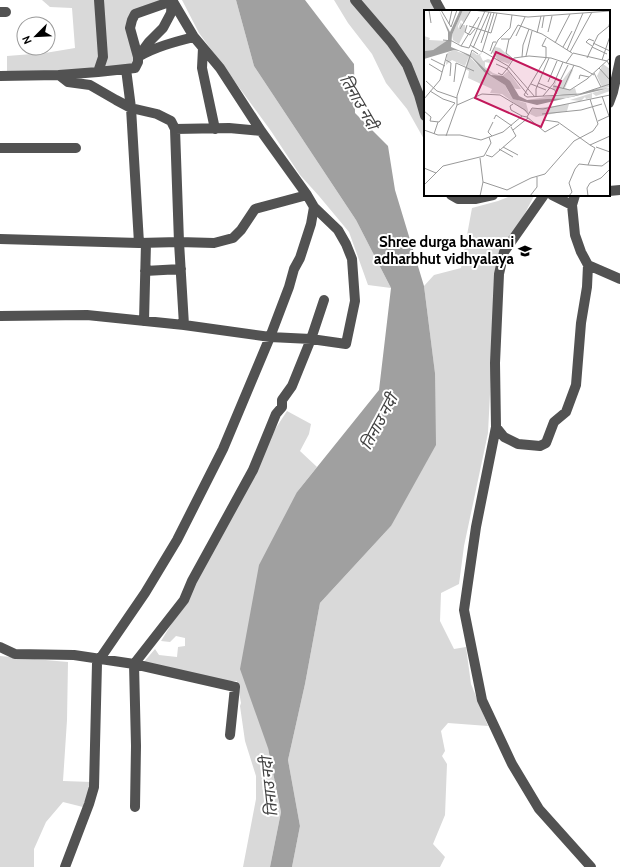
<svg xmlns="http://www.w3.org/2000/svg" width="620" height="867" font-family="Cabin,'Noto Sans Devanagari',sans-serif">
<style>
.green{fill:#d9d9d9}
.water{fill:#a0a0a0}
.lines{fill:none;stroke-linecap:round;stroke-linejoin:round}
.minor{stroke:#525252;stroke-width:10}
.labels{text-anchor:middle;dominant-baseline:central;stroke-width:4;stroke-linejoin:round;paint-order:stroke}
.poi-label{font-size:15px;font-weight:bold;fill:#000;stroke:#fff;text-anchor:end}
.water-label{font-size:16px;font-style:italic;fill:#414141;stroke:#fff}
.inset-road{fill:none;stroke:#999;stroke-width:1}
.view{fill:#c2185b;fill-opacity:0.15;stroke:#c2185b;stroke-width:2}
.inset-edge{fill:none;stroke:#000;stroke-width:2}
</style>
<rect width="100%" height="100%" fill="#fff"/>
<path class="green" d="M42,0H96L100,59L97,70L7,73V56L45,53L75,48L72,8L50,7Z
M100,0H163L134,11L135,65L105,67Z
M182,0H236L254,66L356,220L391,288L368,285L349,232L319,196L300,175L271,131L199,33Z
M334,0H440L441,4L446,11H425V141L407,109L386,83L372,54L348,23Z
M513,195L534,196L515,232L495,295L488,433L464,546L459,584L441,593L440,621L454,649L466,647L471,684L488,726L448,723L441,731L445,751L442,756L447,764L445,815L433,844L445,857L440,867H292L300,826L288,760L305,684L320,603L391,526L435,373L424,286L434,275L461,268L472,208L498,201Z
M287,411L311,424L309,434L300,451L317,467L297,492L268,748L281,812L270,867H243L256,799V776L245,741L240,706L241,703L237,681H228L143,663L155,649L159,655L177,657L178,647L185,646V638L176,636L170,642L161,641L182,607L272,434Z
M0,656L68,662L67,720L63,781L92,782L83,807L63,802L46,822L34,849V867H0Z"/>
<path class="water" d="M236,0H305L354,64L355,113L388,146L395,190L424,286L435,373L436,445L391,526L320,603L305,684L288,760L300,826L292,867H270L281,812L268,748L240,669L259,565L297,492L379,390L391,288L356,220L254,66Z"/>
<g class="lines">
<path class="minor" d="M355,0L391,42L407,65L419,95L425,116
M435,0L441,11
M0,12H6
M203,48L202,68L215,129
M126,69L131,108L139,243
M98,72L103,57L99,0
M59,75L98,72L135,68L138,62V57L130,28L132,20L135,14L172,1L171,13L163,28L149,42L138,57C155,47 174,42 194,37
M0,76L59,75L68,82L90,85L116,100L131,108L157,114L171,121L175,129L229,128L261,131
M609,103L613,92L620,60
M175,129L179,242L184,325
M0,148H76
M609,191L620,190
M451,195L458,199H475L493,195
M544,195L504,252L499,274L495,363L496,427L476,527L464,610L482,700L512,764L539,809L591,867
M552,195L572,205L575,195
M572,205L575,235L581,252L588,265L620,279
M0,239L139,243L179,242L214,243L233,238L241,230L255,209L307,195
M145,271L181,269
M0,316L87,315L184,325L270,337L311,339L346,344L355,301L352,259L346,244L338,230L314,207L307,195L261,131L220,68L194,37L172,0
M144,321L146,243
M496,427L504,437L518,444L540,446L546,443L554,422L566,412L576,385L581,323L587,287L588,265
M0,647L15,654L74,655L134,664L136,746L135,807
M230,735L235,687L134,664L184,600L192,581L253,470L276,414L282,407V400L292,386L311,339L324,300
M65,867L89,804L94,787L97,663L145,593L177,540L223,449L270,337L289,287L294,269L300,258L311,224L314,207"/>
</g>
<defs>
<g id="school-bare" transform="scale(1.08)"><path d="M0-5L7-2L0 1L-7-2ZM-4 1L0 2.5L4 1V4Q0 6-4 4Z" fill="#000" stroke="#fff" stroke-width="2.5" paint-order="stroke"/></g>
</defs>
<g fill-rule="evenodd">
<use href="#school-bare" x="525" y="251"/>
</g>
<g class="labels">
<g class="poi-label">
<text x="514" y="242">Shree durga bhawani<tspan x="514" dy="17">adharbhut vidhyalaya</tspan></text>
</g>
<g class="water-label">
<text transform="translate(359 102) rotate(60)">तिनाउ नदी</text>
<text transform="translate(379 422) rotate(-62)">तिनाउ नदी</text>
<text transform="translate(269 787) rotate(-96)">तिनाउ नदी</text>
</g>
</g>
<g transform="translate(424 10)">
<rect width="186" height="186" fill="#fff"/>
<path d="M39,0L47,1L40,13L37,10L34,16V19L37,12L38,15H41L42,20L35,34L29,30L28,25ZM0,26L6,28L5,30L24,31L9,40L0,41ZM71,37L76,38L88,49L85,54L74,50L68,42ZM30,40L45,46L41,56L28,50L22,55L23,43ZM49,42L53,45L58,43L56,45L59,51L64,49L67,50L66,53L61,52V57L69,63L78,66L84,61L97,79H92L62,61L46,45ZM45,46L60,62L81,75L85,83L95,91L102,93L105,104L78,84L66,83L68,79L44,68L45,61L41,59ZM179,54L186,59V77L144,88L103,90L140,84H132V80L128,79L133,69L131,75L134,76L147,59L149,60L141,78L146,80L151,78L153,85L178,77L173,66ZM186,78V81L172,86L168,83V88L162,89L161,87L157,91L146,90L168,83ZM145,94L143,101L112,107L106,104L107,99Z" fill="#d9d9d9"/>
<path d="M15,0L26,22L36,0H39L28,25L27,37L46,45L67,65L79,66L86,71L95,86L103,90L144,88L168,80L186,78L113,95L89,89L81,75L60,62L48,48L35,41L30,40L0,49V41L9,40L24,30V22Z" fill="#a0a0a0"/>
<path class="inset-road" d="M5,0L7,13M17,0L27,17L33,0M49,0L104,7L186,1M25,14L28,0M43,15L41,22L46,25L51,19M45,16L67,23L73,3M118,18L120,6M36,19L47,0M124,22L128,6M113,23L117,6M92,26L101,7M122,28L118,36L122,37V48L100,85L103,87L156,84L186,74M77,29H86L94,15L118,24L148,43M85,29L82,43L89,49M19,30L28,31L37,36L55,7M57,33L67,3M131,33L146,4M169,33L186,41M46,35L58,42L70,3M37,36L45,38L61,1M168,36L162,32L165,29L170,31M139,37L148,21M168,37L183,44M49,38L65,2M143,40L159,3M58,41L84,56L111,87M66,41L69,32H72M146,42L168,2M67,44L74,30L86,18L88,5M102,46L108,21M98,47L99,35L105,19M163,48L174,25L185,16L186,11M7,49L21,56M22,50L27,53L26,66M178,50L186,26M142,53L156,57L170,65M5,54L18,62M72,54L83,59L90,48L105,46L127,48L142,53L149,43L183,51L186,56M175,58L186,70M74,63L78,65L83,59L104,85M170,63L177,77M155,69L156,65L165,67M2,71L13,81L33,88M136,71L144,55M30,72L32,53L50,61M124,72L133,51M114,73L131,80L132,84M107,74L122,80M129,76L146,80L163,69L186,48M139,79L150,55M6,81L19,89L31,93M119,86L130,73L139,52M178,86L185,106M112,87V79L125,48M0,89L16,70L23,44M89,94L86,96L87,100L98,106M33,95V86L48,40L54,44M0,101L7,107L6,111L15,112L31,93M118,104L157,100L178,94M70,109L72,105L88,116M120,110L134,112L166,135L186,126M174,111L185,106M135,114L121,122L103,107L108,98L119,99L186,85M0,120L14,125H36L57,130L79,122L98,106L103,107M89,120L104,108M10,124L14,112M22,126L33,95L58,84L76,85L101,100L105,105M68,126L64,122L69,112M79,137L94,145M172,137L186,142M75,139L89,147M62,145L68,147L92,126L87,117M164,155L178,156L186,150M0,158L12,163M59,172L83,180L107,168L121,164L150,131L169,121L174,114L166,89M0,175L19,156L60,146L67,133L65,127M56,186L59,172L56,148M106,186L113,177V167M145,186L148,182L145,173L151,159L155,154L164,155L171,138L166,135M164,186L163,178L166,173L177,168L186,159"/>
<path class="view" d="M72,42L137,71L117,117L51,88Z"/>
<rect width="186" height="186" class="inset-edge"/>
</g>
<g transform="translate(36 36) rotate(246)"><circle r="19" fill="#ffffff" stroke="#999999"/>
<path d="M0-3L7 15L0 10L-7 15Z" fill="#000000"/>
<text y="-6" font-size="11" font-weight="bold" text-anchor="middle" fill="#000000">N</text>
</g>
</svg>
